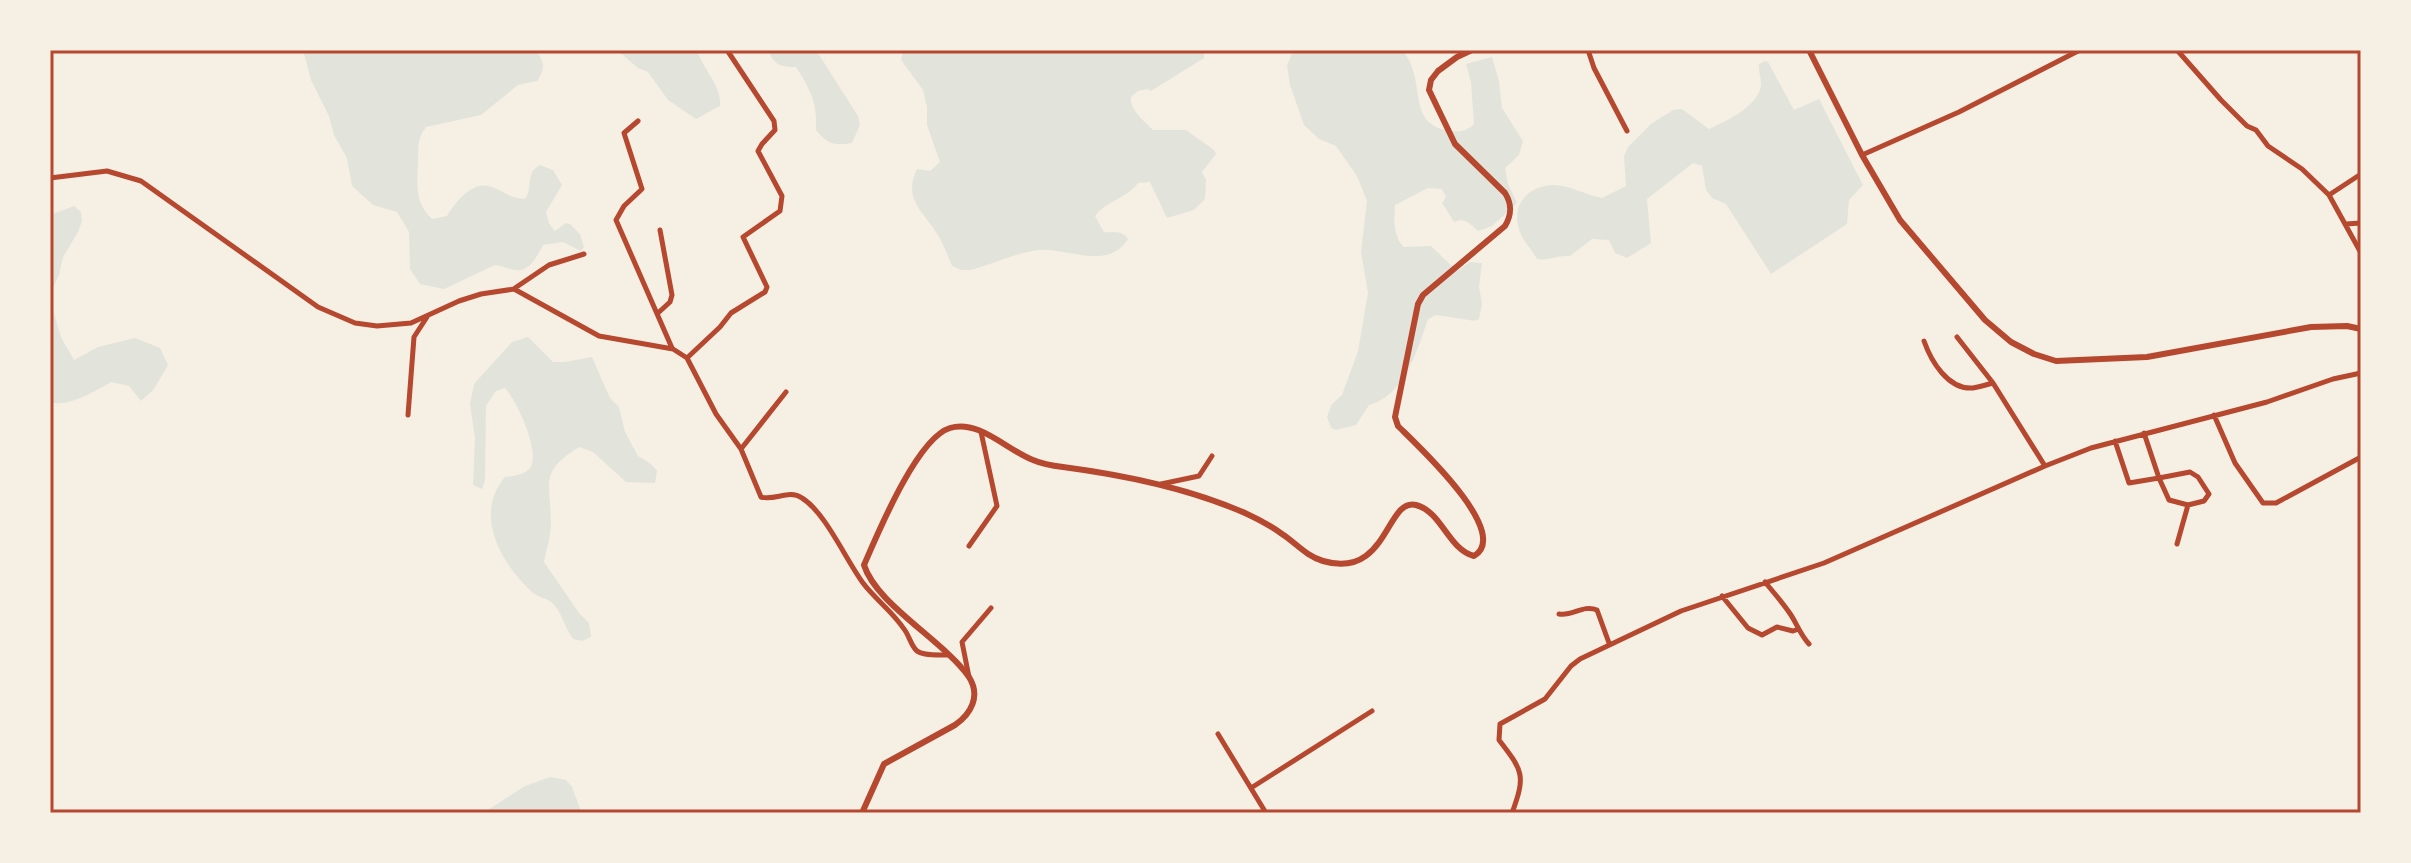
<svg xmlns="http://www.w3.org/2000/svg" width="2411" height="863" font-family="'Crimson Pro',serif">
<style>
.green{fill:#e2e4dc}
.lines{fill:none;stroke-linecap:round;stroke-linejoin:round}
.minor{stroke:#b5482f;stroke-width:5}
.tertiary{stroke:#b5482f;stroke-width:6}
.neatline{fill:none;stroke:#b5482f;stroke-width:3}
</style>
<rect width="100%" height="100%" fill="#f6efe4"/>
<path class="green" d="M303,50H536C544,62 546,68 537,81L518,85L481,115L426,127C416,140 419,149 418,164C417,185 415,203 432,219L447,216C454,204 471,182 488,186C502,189 507,198 525,199C534,186 524,174 540,165L553,170L562,185L546,212L549,223L555,231L566,223L570,224L580,234L584,247L581,251L563,242L543,245C538,255 529,273 515,270C508,269 503,266 495,265L444,289L420,284L410,269L409,232L397,212L373,205L352,186L347,158L334,135L329,116L311,80Z
M617,50H697C703,70 722,85 720,106L696,119L668,100L648,72L638,68Z
M768,50H816L858,116L860,125L852,143C834,146 827,144 816,130C817,101 811,91 796,67C780,67 774,65 768,50Z
M903,50H1204V58L1151,91L1147,89L1138,91L1131,97C1130,111 1144,120 1153,130H1186L1214,150L1216,154L1202,172L1206,180L1205,199L1194,210L1167,218L1150,182L1138,183C1127,198 1108,200 1095,216L1104,232C1114,233 1123,230 1128,239C1108,271 1068,248 1038,250C1016,253 992,264 971,270H961L952,266C948,256 944,246 939,237C924,211 902,200 917,169L930,171L940,162L927,125V107L923,90L901,60Z
M1293,50H1403C1406,55 1410,61 1412,67C1422,95 1412,126 1451,131C1461,132 1467,131 1474,124L1471,82L1466,64L1492,57L1499,81L1502,108L1523,141L1519,155L1505,168L1508,184L1517,203L1492,226L1478,231C1470,224 1465,217 1454,222L1442,203L1446,197L1442,189L1428,188L1395,205C1394,219 1393,236 1404,247L1431,246L1457,271L1470,262L1482,263L1479,286L1482,304L1479,319L1475,321L1436,315L1428,319C1417,351 1404,396 1369,405L1356,425L1336,430L1331,428L1327,417L1332,404L1342,395L1358,351L1368,293L1361,252L1367,201L1357,176L1336,146L1319,139L1304,125L1290,85L1287,66Z
M1765,61L1768,62L1794,110L1819,99L1863,185L1849,200L1847,224L1771,274L1726,204L1712,198L1706,190L1702,166L1693,163L1647,199L1651,243L1627,258L1615,253L1609,240L1592,239L1570,256C1558,255 1546,261 1537,259C1532,250 1523,241 1520,232C1510,206 1527,186 1553,185C1570,185 1585,195 1602,198L1626,186L1624,156L1628,147L1651,124L1673,110L1682,109L1709,129C1726,121 1753,109 1760,90C1763,81 1758,73 1759,64Z
M74,206L81,212L82,221L78,232L63,257L59,275L51,292L53,310L61,337L74,360L98,347L135,338L160,348L168,365L154,389L141,401L129,386L111,382C96,391 67,408 50,402V215Z
M528,337L553,362H565L592,357L610,398L619,407L625,432L638,456L651,464L657,471L655,483L626,482L593,452L579,447C538,473 551,482 551,524C551,536 546,550 544,562L579,613L589,623L591,637L582,641L573,639C565,628 561,609 550,601C545,598 538,597 533,593C501,564 473,515 505,477C513,476 525,475 530,468C541,452 517,401 505,388L496,391L486,406L485,480L482,489L473,485L475,439L470,404L474,384L512,342Z
M550,777L566,780L572,787L581,811L587,813H483L525,786Z"/>
<g class="lines">
<path class="minor" d="M1588,50L1594,68L1627,131
M2177,50L2221,100L2247,126L2256,130L2268,146L2302,169L2329,195L2361,253
M638,121L624,133L642,189L624,206L616,220L672,348
M1862,155L1959,112L2080,50
M50,178L107,171L141,181L318,307L355,323L377,326L411,323L459,301L481,294L514,289L599,336L673,349L687,358L716,414L741,449
M2329,195L2361,174
M2346,224L2361,223
M515,288L549,265L584,254
M658,313L670,302L672,295L660,230
M1957,337L1993,383L2045,466
M1924,341C1931,361 1948,390 1973,388C1979,387 1986,385 1993,383
M687,358L720,327L731,313L765,292L767,287L743,237L780,211L782,196L758,151L762,144L775,130L774,121L727,50
M786,392L741,449L761,497C775,501 789,489 802,498C825,512 846,560 863,583C875,599 893,612 904,629C909,635 911,646 917,651C923,656 939,655 947,655
M408,415L414,337L427,317
M2214,415L2235,463L2263,503H2276L2361,457
M2144,433L2159,478L2190,472L2198,477L2209,494L2204,501L2188,505
M2115,441L2129,483L2159,478L2169,500L2188,505L2177,544
M1161,484L1199,476L1212,456
M969,546L997,506L981,432
M1765,582C1774,593 1783,603 1791,615C1798,626 1800,634 1809,644
M1722,596L1748,628L1762,635L1777,627L1793,631L1796,630
M1559,614C1572,617 1583,604 1597,610L1609,643
M969,677L962,642L991,608
M1218,734L1266,813
M1251,788L1372,711
M1512,813C1526,775 1523,771 1499,740L1500,724L1545,699L1571,666L1580,659L1681,611L1824,563L2045,466L2091,448L2267,402L2333,379L2361,373"/>
<path class="tertiary" d="M1809,50L1862,155L1900,220L1985,320L2011,342L2034,354L2056,361L2147,357L2311,327L2347,326L2361,329
M862,813L884,764L955,725C971,714 981,696 969,677C944,641 876,604 864,565C878,533 917,438 950,428C979,419 1008,451 1033,460C1042,464 1054,466 1063,467C1124,475 1188,488 1245,513C1258,519 1271,526 1282,534C1296,543 1306,556 1323,561C1388,580 1386,497 1416,505C1442,512 1448,549 1474,556C1513,533 1416,444 1398,426L1395,417L1418,304L1423,295L1505,226C1512,214 1512,204 1505,193L1455,144L1429,90L1431,80L1438,71L1457,57L1472,50"/>
</g>
<rect width="2411" height="863" fill="none" stroke="#f6efe4" stroke-width="104"/>
<rect x="52" y="52" width="2307" height="759" class="neatline"/>
</svg>
